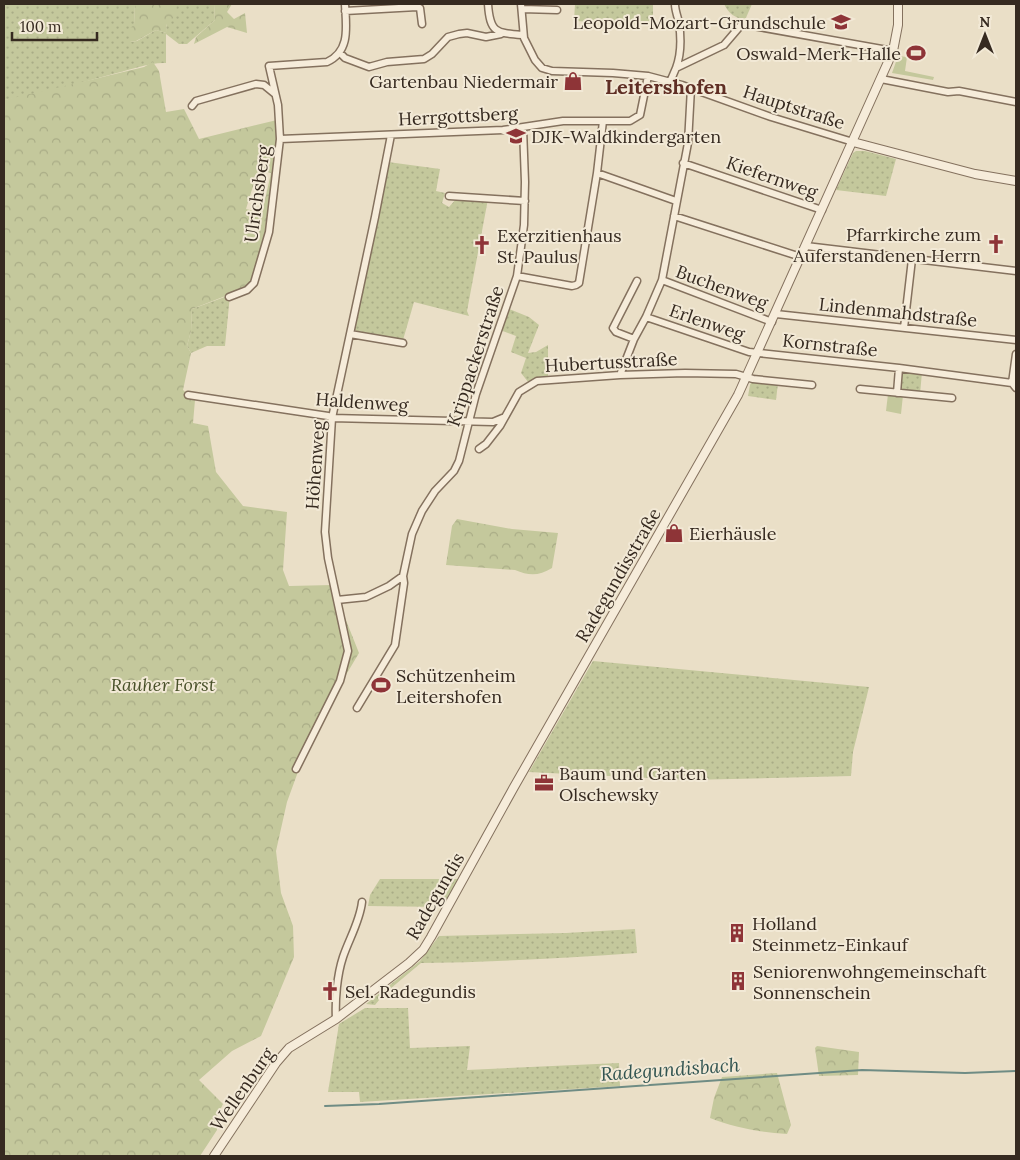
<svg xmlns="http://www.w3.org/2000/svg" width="1020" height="1160" font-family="Lora,serif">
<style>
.grass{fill:url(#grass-dots)}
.forest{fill:url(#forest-crowns);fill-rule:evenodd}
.green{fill:#c4c89c}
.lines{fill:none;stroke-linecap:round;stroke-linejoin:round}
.stream{stroke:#6f8c84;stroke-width:2}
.minor-casing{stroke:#84715e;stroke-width:9}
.tertiary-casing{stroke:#84715e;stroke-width:10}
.minor{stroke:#f6ecda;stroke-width:6}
.tertiary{stroke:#f6ecda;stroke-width:8}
.labels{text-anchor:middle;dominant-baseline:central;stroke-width:4;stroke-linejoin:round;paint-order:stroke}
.poi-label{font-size:18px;fill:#362a20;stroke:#f2e9d6;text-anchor:start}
.street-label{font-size:18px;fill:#362a20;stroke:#f2e9d6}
.park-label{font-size:18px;font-style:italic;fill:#485029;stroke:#f2e9d6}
.water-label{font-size:19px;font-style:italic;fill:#315451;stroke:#f2e9d6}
.quarter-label{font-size:20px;font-weight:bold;fill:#5f2e24;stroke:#f2e9d6}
</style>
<defs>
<pattern id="grass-dots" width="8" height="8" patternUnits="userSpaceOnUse" patternTransform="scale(1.25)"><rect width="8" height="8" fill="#c4c89c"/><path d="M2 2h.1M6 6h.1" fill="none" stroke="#a9ac86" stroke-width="1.8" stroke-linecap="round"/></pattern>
<pattern id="forest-crowns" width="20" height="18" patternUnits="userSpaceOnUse" patternTransform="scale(1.25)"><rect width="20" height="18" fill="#c4c89c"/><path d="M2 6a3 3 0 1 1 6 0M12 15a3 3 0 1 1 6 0" fill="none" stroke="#a9ac86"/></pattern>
</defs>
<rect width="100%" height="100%" fill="#eadfc7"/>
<path class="grass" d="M4,4H135L134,25L130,42L137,41L156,30L166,33L167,4H214L215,20L187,44H179L166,34V63C151,62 129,70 113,74C79,83 39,96 4,100Z
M575,4H653V24L574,21Z
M724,4H752L745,20C734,17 729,14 724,4Z
M856,151H865L896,159L886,196L836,190L853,153Z
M388,162L440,169L436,191L445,193L442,203L449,207L457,198L488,199L467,311L469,316L414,302L403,340L353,330Z
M230,295L225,346H207L191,353L187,346L191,331L192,309Z
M507,308L529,317L539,325L528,353L536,352L548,345V379L529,383L521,373L526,358L511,352L516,336L500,330Z
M901,370L922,372L920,394L899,391Z
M752,381L778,383L776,400L748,396L750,385Z
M593,661L869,687L853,752L851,776L689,780L529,772Z
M380,879H460L444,907L368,906L370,895Z
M635,929L637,953C565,958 493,962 421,963L384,994L375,1005L366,1004L420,961L439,936L566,933Z
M365,1008H408L410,1048L470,1046L467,1070L619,1063L620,1086L360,1102L359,1092H328L339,1024Z"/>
<path class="forest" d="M135,4H177L175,16L166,25V33L156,30L136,41L130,42V28L134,25Z
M214,4H232L227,12L234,19L245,13L247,33L227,27L194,44L196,37L215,20Z
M153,62L159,71L166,112L184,109L199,139L277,120L278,138L267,231L251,282L246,288L192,309L191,331L187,346L191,353L183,390L195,400L193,423L208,426L216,472L243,506L287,512L283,570L289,586L332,585L359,653L337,690L303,758L287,802L276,851L281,893L293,926L294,957L261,1036L232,1051L199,1080L223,1104L217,1116V1130L200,1156H4V100L86,81L144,67ZM264,171L271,173L262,213L246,209L257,173L263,175Z
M457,519L512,529L558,533L552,568C539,576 529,576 515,570L446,565L452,526Z
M817,1046L859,1052L858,1075L819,1076L815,1048Z
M777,1073L791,1125L787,1134C760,1132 735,1128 710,1118L714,1098L722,1077Z"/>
<path class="green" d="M898,56L907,57L905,71L934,77L933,80L892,73Z
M888,394L903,395L901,414L886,411Z"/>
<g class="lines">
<path class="stream" d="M325,1106L379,1104L862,1070L965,1073L1016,1071"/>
<g class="minor-casing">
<path id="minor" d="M488,4C490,33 496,33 523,35
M521,4L524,38L535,60L542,68L552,71L613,73L648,76L682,85L771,117L853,142
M675,4C675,11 678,17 679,23C681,37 681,55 676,68
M522,9L557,10
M345,11L417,7L420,8L422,24
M340,53L345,58L369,67L387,62L424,59L432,54L448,37L459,34L467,33L486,37L501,34
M881,79L948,92L959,91L1016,102
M670,82L676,68L724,45L742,24L893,51
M192,106L196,101L256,84L264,85L275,94
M280,139L503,130L563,121H630L640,115L648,76
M683,163L822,210
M597,173L676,201
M449,196L525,201
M674,216L801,257
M806,246L1016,271
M517,276L572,286L576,285L579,283L597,173L603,121
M662,280L772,322
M229,297L247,290L254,283L269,232L280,139L278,105L269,66L327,62C351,51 346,26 345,4
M776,314L1016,340
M646,317L749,352L899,368L1012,383L1016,388
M904,328L912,259
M350,334L403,343
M634,339L616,332L613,328L637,281
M620,375L634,339L646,317L662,280L688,143L691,88
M1012,383L1016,354
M860,389L952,398
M897,393L899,368
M188,395L328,416L332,418L493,422L505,417
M479,449L486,444L500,426L519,392L537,381L620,375L685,373L736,374L753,379L812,385
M337,600L366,597L389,586L403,576L412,534L422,511L435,491L454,471L459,461L476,394L517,276L524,225L525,182L523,128
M357,708L395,645L404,583L403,576
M296,769L340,681L348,651L328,558L325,532L332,418L375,217L391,135
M336,1019C335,1000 337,975 343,957C349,939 360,921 362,902"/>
</g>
<g class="tertiary-casing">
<path id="tertiary" d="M853,142L975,174L1016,181
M214,1156L276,1063L289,1048L336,1019L409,963L423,950L431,937L514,787L738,395L893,51L898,25V4"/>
</g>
<use href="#minor" class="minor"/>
<use href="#tertiary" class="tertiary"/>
</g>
<defs>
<g id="school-bare" transform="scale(1.5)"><path d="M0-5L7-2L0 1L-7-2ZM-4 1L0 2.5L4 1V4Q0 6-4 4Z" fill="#8e3437" stroke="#f2e9d6" stroke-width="2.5" paint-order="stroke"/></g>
<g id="stadium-bare" transform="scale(1.5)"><path d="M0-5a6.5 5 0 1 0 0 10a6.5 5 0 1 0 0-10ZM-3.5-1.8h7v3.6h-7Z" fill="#8e3437" stroke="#f2e9d6" stroke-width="2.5" paint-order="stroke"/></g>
<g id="shop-bare" transform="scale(1.5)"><path d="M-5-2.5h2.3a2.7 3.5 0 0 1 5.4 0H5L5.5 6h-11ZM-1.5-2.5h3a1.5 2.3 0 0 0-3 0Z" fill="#8e3437" stroke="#f2e9d6" stroke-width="2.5" paint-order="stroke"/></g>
<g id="church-bare" transform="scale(1.5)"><path d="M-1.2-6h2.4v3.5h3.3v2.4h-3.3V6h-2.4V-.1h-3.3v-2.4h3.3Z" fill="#8e3437" stroke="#f2e9d6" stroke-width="2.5" paint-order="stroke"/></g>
<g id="office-bare" transform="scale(1.5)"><path d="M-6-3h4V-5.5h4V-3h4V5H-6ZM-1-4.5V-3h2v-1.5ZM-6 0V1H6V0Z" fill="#8e3437" stroke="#f2e9d6" stroke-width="2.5" paint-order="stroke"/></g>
<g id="building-bare" transform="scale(1.5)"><path d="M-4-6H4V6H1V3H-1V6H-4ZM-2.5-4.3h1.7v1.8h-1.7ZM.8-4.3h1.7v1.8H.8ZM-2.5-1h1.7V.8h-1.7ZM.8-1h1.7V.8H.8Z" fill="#8e3437" stroke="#f2e9d6" stroke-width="2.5" paint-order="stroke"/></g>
</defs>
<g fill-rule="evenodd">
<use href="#school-bare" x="841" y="22"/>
<use href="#stadium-bare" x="916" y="53"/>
<use href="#shop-bare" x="573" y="81"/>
<use href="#school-bare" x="516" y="136"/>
<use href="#church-bare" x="996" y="244"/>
<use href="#church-bare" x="482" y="245"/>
<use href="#shop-bare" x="674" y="533"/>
<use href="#stadium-bare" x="381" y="685"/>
<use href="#office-bare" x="544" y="783"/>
<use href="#building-bare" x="737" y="933"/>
<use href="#building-bare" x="738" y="981"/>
<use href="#church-bare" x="330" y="991"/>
</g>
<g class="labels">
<g class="poi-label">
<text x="826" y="22" text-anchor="end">Leopold-Mozart-Grundschule</text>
<text x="901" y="53" text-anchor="end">Oswald-Merk-Halle</text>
<text x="558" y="81" text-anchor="end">Gartenbau Niedermair</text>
<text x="531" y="136">DJK-Waldkindergarten</text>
<text x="981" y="234" text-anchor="end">Pfarrkirche zum<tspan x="981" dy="21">Auferstandenen Herrn</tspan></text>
<text x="497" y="235">Exerzitienhaus<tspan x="497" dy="21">St. Paulus</tspan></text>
<text x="689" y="533">Eierhäusle</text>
<text x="396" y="675">Schützenheim<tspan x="396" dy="21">Leitershofen</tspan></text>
<text x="559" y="773">Baum und Garten<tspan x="559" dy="21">Olschewsky</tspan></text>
<text x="752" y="923">Holland<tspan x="752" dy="21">Steinmetz-Einkauf</tspan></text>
<text x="753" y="971">Seniorenwohngemeinschaft<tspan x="753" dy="21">Sonnenschein</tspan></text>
<text x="345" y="991">Sel. Radegundis</text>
</g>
<g class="street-label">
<text transform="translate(794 107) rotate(18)">Hauptstraße</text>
<text transform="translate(458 116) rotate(-3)">Herrgottsberg</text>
<text transform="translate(772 177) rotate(19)">Kiefernweg</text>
<text transform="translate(257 194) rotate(-82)">Ulrichsberg</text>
<text transform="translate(722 287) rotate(20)">Buchenweg</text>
<text transform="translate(898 312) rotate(6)">Lindenmahdstraße</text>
<text transform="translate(707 322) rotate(19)">Erlenweg</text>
<text transform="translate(830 345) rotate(6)">Kornstraße</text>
<text transform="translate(475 356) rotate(-72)">Krippackerstraße</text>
<text transform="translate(611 362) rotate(-3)">Hubertusstraße</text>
<text transform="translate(362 402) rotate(4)">Haldenweg</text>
<text transform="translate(315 465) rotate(-86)">Höhenweg</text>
<text transform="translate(618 575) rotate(-60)">Radegundisstraße</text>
<text transform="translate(435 896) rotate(-60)">Radegundis</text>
<text transform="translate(242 1089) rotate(-55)">Wellenburg</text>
</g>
<g class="park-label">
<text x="163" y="684">Rauher Forst</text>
</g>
<g class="water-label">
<text transform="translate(670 1069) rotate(-4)">Radegundisbach</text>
</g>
<g class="quarter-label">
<text x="666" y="86">Leitershofen</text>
</g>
</g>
<rect width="1020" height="1160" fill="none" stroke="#362a20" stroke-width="10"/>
<g transform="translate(985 35)" stroke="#f2e9d6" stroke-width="4" paint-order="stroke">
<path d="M0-4L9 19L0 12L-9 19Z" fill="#362a20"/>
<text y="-8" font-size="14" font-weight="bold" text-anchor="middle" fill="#362a20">N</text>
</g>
<path d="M12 32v8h85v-8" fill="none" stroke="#362a20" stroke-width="2.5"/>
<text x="20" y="32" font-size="15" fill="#362a20" stroke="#f2e9d6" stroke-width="4" paint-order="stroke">100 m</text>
</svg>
